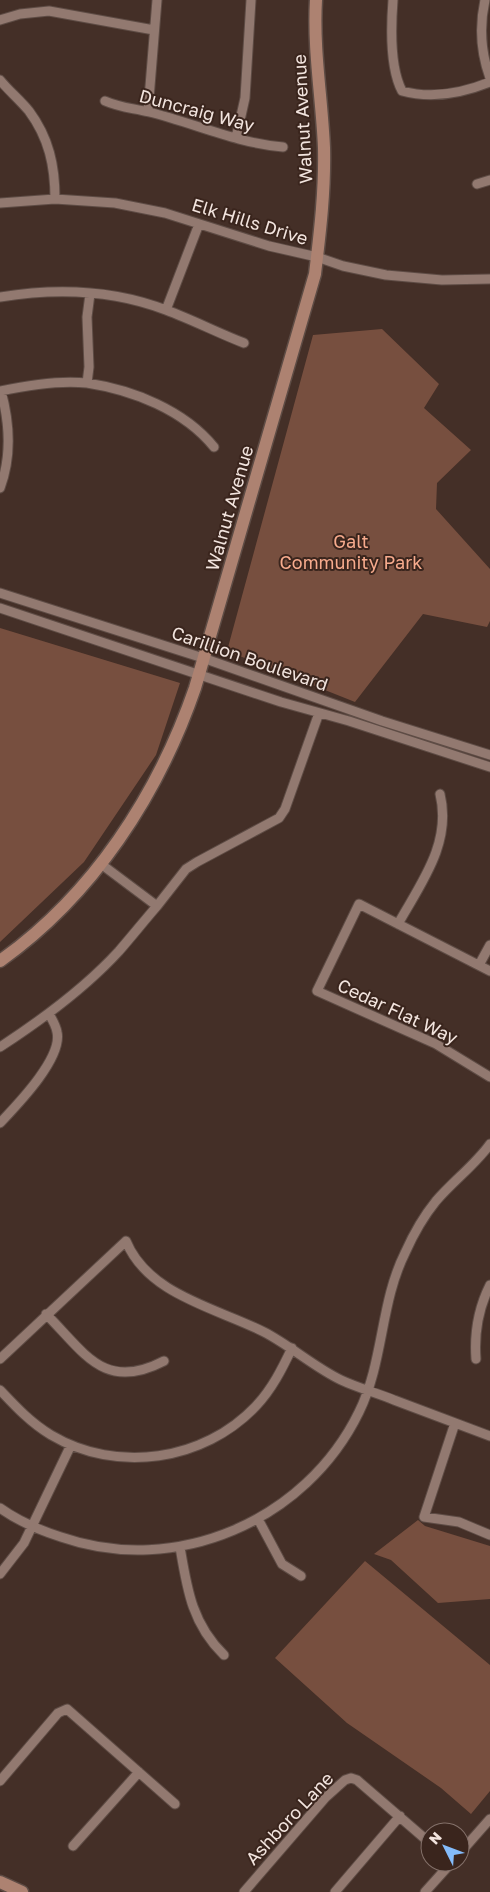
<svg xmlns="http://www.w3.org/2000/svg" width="490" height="1892" font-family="'Golos Text',sans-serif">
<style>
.green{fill:#774f3f}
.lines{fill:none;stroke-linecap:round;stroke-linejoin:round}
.street-casing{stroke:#5e4c45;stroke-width:11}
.secondary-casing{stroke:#5e4c45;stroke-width:15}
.street{stroke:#927970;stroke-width:9}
.secondary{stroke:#ad8271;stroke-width:12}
.labels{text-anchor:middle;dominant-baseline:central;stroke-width:4;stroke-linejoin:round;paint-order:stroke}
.street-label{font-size:18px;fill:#f2e4de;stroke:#3a251d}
.park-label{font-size:18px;fill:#f7ab8d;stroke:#3a251d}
</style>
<rect width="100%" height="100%" fill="#442f27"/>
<path class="green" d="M382,329L439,384L424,408L471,450L437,483L436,509L490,569V621L487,627L423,614L355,702L227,651L313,335Z
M0,628L180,683L156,755L84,862L0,942Z
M418,1520L425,1526L490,1546V1599L438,1603L391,1560L374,1554Z
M365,1561L490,1665V1791L471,1814L441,1788L347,1723L275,1658Z"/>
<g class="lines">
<g class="street-casing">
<path id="street" d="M393,0C391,26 390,68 402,91C431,99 463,93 490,82
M485,0C479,27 481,53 490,78
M0,20L20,14L49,11L154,30
M0,80C9,91 20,100 29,111C49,138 55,166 55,199
M105,101C121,108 133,108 149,112C194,123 236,143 283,147
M148,111L157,0
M236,138L245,98L251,0
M477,184L490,180
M0,203L55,199L115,203L165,213L269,246L317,257L343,266L386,275L442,280L490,279
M0,297C55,288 114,290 166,310C193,320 218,333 244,343
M166,310L199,224
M87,383L89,367L87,317L90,294
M0,391C28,385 59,380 87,383C133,390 184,410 214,447
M0,488C12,456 10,424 1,391
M0,593L203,658L382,721L490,755
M0,608L281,702L349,721L490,767
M157,906L186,869L197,862L279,818L285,809L319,713
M398,924C421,883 452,843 440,794
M479,965L490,945
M490,971L359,904L317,991L436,1044L490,1077
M0,1047C40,1021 87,986 119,951C132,936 144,921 157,906L101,864
M0,1123C17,1105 63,1058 57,1032C56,1026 52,1019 49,1014
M46,1314C85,1353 104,1392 164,1361
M0,1359L126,1241C148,1295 217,1308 264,1332C291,1346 314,1367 341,1380C358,1388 377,1393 394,1400C426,1412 458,1424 490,1436
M476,1359C474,1332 478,1309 490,1285
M0,1390C16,1407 31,1423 51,1435C117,1474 204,1461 256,1406C272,1389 282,1369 292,1348
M455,1423L424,1517L459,1522L490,1535
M0,1508C18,1521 39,1530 61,1537C176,1577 306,1521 359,1412C384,1361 380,1303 405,1253C413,1235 423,1217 436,1201C453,1181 475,1165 490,1144
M258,1519L282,1564L301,1576
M180,1547C187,1589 192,1624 224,1655
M0,1574L24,1543L71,1445
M0,1781L58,1713L67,1709L175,1804
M73,1846L139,1772
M460,1853L490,1819
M244,1892L325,1798L345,1780L351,1778L357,1780L430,1843
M335,1892L400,1816
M425,1892L452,1862"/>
</g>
<g class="secondary-casing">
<path id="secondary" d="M0,961C93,895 158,795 195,688L315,274C320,232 325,191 324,148C322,99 313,50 316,0
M0,1882L22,1892"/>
</g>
<use href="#street" class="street"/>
<use href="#secondary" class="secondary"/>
</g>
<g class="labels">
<g class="street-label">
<text transform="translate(197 110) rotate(15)">Duncraig Way</text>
<text transform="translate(302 119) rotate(-93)">Walnut Avenue</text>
<text transform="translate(250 221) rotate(17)">Elk Hills Drive</text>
<text transform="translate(229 508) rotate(-74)">Walnut Avenue</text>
<text transform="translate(250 658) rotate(19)">Carillion Boulevard</text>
<text transform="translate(398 1011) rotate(25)">Cedar Flat Way</text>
<text transform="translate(289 1818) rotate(-47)">Ashboro Lane</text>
</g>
<g class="park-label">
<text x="351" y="541">Galt<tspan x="351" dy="21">Community Park</tspan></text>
</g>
</g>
<g transform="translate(445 1847) rotate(312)"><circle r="24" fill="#3a251d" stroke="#84716a"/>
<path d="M0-4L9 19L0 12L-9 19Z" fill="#84bcfb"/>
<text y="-8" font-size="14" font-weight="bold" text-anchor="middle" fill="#f2e4de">N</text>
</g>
</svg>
